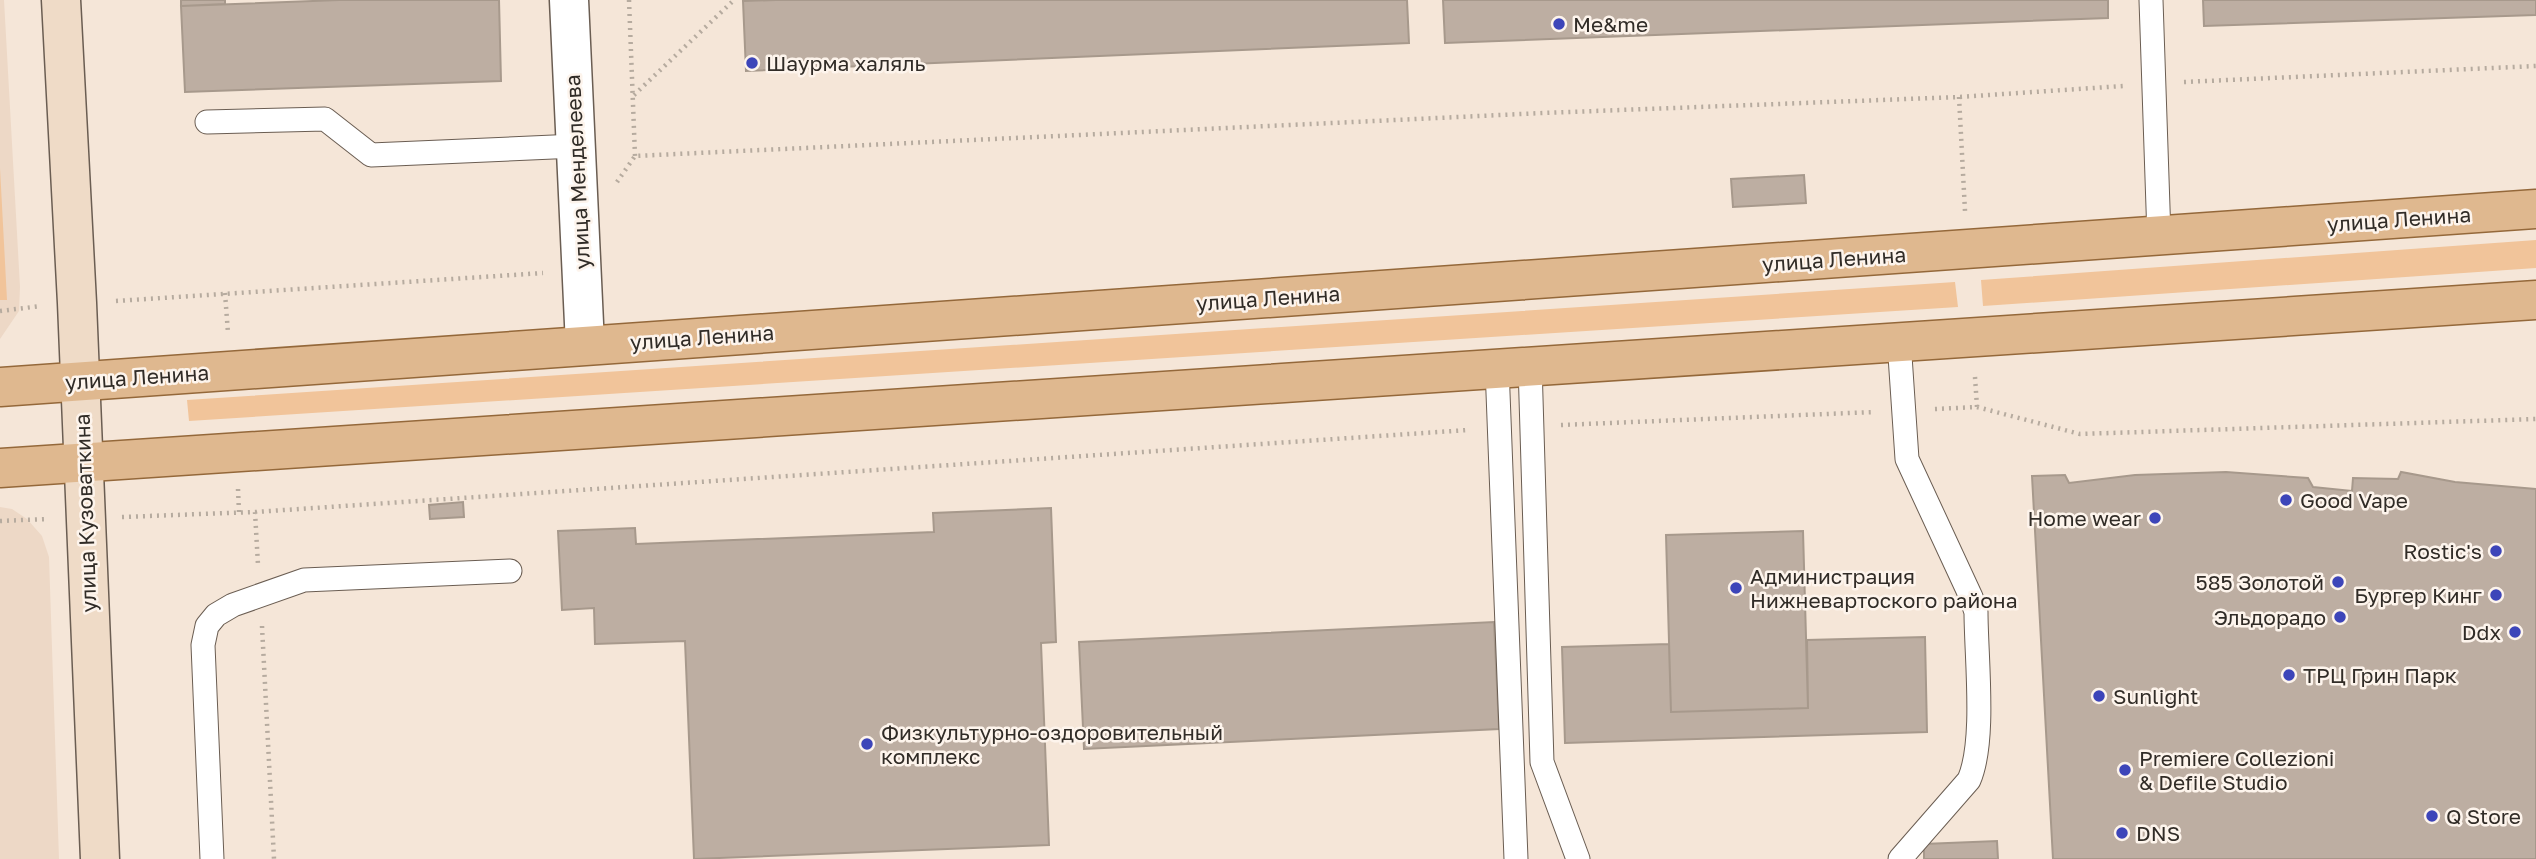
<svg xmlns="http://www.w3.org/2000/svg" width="2536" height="859" font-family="'Golos Text',sans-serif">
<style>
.built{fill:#edd8c6}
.green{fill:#f1c49a}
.building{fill:#bdaea2;stroke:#a7998c;stroke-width:2}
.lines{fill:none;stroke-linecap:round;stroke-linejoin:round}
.lane-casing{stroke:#6a5d52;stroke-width:25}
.street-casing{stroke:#6a5d52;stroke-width:41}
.secondary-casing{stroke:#6a5d52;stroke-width:41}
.primary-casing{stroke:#94683a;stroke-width:41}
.path{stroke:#b6ab9f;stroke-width:4.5;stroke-dasharray:2 5;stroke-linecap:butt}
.lane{stroke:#fff;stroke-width:23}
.street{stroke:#fff;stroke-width:38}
.secondary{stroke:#efdbc7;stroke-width:38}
.primary{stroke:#dfb88f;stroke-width:38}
.poi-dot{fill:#3d45b9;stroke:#fdf4ec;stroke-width:2.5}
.labels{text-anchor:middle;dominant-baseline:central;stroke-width:5;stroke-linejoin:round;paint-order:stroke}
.poi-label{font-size:21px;fill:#312c27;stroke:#fdf4ec;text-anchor:start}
.street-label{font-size:21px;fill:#312c27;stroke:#fdf4ec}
</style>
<rect width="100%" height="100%" fill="#f5e6d8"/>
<path class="built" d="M0,0H4L20,287L19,311L0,339Z
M0,507L12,509L27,519L42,536L49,557L59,859H0Z"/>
<path class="green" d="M0,168L7,300H0Z
M2536,240V268L1983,306L1981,280Z
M1955,282L1958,307L189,421L187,400Z"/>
<path class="building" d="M181,0H225V4L181,6Z
M339,0H499L501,81L185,92L181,6Z
M776,0H1407L1409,43L746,71L743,1Z
M1443,0H2108V18L1445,43Z
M2203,0H2536V15L2204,26Z
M1804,175L1806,203L1733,207L1731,179Z
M2226,472L2308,478L2313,487L2352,491L2353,478L2398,479L2401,472L2455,482L2536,489V859H2053L2032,476L2065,475L2069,483L2135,475Z
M463,502L464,517L430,519L429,505Z
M1051,508L1056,642L1041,643L1049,845L694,859L685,641L595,644L594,608L562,610L558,531L635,528L636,544L934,532L933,513Z
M1803,531L1808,708L1671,712L1666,535Z
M1494,622L1499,729L1084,749L1079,642Z
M1925,637L1927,732L1565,743L1562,647L1669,644L1671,712L1808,708L1807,640Z
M1997,841L1998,859H1924V844Z"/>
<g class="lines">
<g class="lane-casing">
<path id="lane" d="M2151,0L2159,237
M207,122L325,119L371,155L576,146
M1899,341L1907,459L1971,597L1976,612C1976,657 1986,741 1969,780L1900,859
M1530,365L1542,762L1578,859
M1497,367L1516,859
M212,859L203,645L207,626L216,615L233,605L304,580L510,571"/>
</g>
<g class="street-casing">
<path id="street" d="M569,0L585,345"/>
</g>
<g class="secondary-casing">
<path id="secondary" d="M61,0L77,303L100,859"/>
</g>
<g class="primary-casing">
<path id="primary" d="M0,387L2536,209
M0,468L2536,300"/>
</g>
<path class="path" d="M629,0L635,156
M2184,82L2536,66
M634,95L734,0
M1959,97L1965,211
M617,182L635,156L1543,113L1959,97L2123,86
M225,293L228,333
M116,301L543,273
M0,311L41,306
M1975,377L1977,407
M1935,409L1977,407L2080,434L2536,419
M1561,425L1874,412
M238,489L239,512
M255,512L258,565
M122,517L255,512L1468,430
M0,521L47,519
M262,626L274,859"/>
<use href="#lane" class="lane"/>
<use href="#street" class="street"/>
<use href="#secondary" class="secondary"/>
<use href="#primary" class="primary"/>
</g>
<g class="poi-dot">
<circle cx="1559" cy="24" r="7"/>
<circle cx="752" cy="63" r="7"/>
<circle cx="2286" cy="500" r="7"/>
<circle cx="2155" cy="518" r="7"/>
<circle cx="2496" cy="551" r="7"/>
<circle cx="2338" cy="582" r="7"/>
<circle cx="1736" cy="588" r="7"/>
<circle cx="2496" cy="595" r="7"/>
<circle cx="2340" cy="617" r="7"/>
<circle cx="2515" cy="632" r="7"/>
<circle cx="2289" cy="675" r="7"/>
<circle cx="2099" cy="696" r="7"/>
<circle cx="867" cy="744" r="7"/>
<circle cx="2125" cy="770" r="7"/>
<circle cx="2432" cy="816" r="7"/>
<circle cx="2122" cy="833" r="7"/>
</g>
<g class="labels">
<g class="poi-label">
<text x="1573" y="24">Me&amp;me</text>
<text x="766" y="63">Шаурма халяль</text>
<text x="2300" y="500">Good Vape</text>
<text x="2141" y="518" text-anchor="end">Home wear</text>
<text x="2482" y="551" text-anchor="end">Rostic's</text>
<text x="1750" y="576">Администрация<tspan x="1750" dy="24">Нижневартоского района</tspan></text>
<text x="2324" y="582" text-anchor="end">585 Золотой</text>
<text x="2482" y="595" text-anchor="end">Бургер Кинг</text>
<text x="2326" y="617" text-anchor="end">Эльдорадо</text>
<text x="2501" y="632" text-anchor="end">Ddx</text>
<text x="2303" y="675">ТРЦ Грин Парк</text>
<text x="2113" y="696">Sunlight</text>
<text x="881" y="732">Физкультурно-оздоровительный<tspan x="881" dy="24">комплекс</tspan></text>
<text x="2139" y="758">Premiere Collezioni<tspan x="2139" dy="24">&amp; Defile Studio</tspan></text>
<text x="2446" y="816">Q Store</text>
<text x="2136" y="833">DNS</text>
</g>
<g class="street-label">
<text transform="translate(577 172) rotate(-93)">улица Менделеева</text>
<text transform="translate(2399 219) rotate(-4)">улица Ленина</text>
<text transform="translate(1834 259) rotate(-4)">улица Ленина</text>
<text transform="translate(1268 298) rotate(-4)">улица Ленина</text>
<text transform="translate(702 337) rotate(-4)">улица Ленина</text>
<text transform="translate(137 377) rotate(-4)">улица Ленина</text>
<text transform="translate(85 513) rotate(-92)">улица Кузоваткина</text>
</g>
</g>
</svg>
